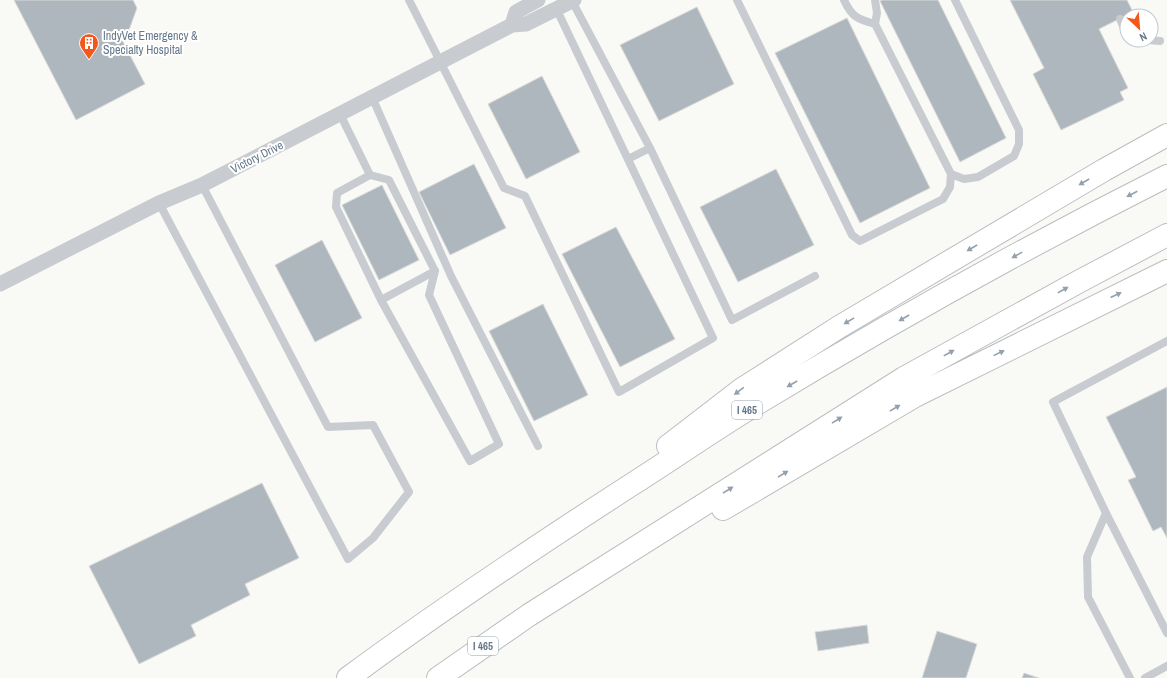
<svg xmlns="http://www.w3.org/2000/svg" width="1167" height="678" font-family="'Archivo Narrow',sans-serif">
<style>
.building{fill:#afb7be;stroke:#dadbd8}
.lines{fill:none;stroke-linecap:round;stroke-linejoin:round}
.motorway-casing{stroke:#babec1;stroke-width:24}
.service{stroke:#c8ccd0;stroke-width:8}
.minor{stroke:#c8ccd0;stroke-width:15}
.motorway{stroke:#fff;stroke-width:22}
.oneway{fill:#93a0ad}
.labels{text-anchor:middle;dominant-baseline:central;stroke-width:4;stroke-linejoin:round;paint-order:stroke}
.shield{fill:#fff;stroke:#93a0ad;stroke-width:1}
.shield-label{font-size:11px;font-weight:bold;fill:#65788a}
.poi-label{font-size:12px;fill:#65788a;stroke:#fff;text-anchor:start}
.street-label{font-size:12px;fill:#65788a;stroke:#fff}
</style>
<rect width="100%" height="100%" fill="#f9f9f6"/>
<path class="building" d="M14,0H133L137,8L129,30L120,36L145,84L76,120Z
M882,0H938L1006,138L960,162L880,1Z
M1010,0H1127L1133,12L1099,29L1128,88L1120,92L1124,100L1061,130L1033,74L1044,68Z
M697,7L734,84L659,121L620,45Z
M847,18L930,188L860,223L775,53Z
M542,76L580,152L526,179L488,104Z
M474,164L506,228L450,255L419,192Z
M776,169L814,245L738,282L700,207Z
M382,185L419,260L379,280L342,205Z
M616,227L675,339L620,367L562,254Z
M322,240L362,318L315,342L275,265Z
M543,304L588,395L534,421L489,331Z
M1167,387V538L1161,527L1153,531L1128,480L1136,477L1106,417Z
M262,483L299,558L245,584L250,595L191,625L196,636L139,664L89,566Z
M867,625L869,643L818,651L815,632Z
M937,631L977,644L966,678H922Z
M1024,673L1039,678H1022Z"/>
<g class="lines">
<g class="motorway-casing">
<path id="motorway" d="M668,446L742,389L839,327L1104,170L1167,135
M723,509L915,396L1167,271
M348,678C440,610 535,547 631,485C672,459 712,431 753,406C888,324 1026,247 1167,176
M438,678L529,615L904,378L1080,281L1167,235"/>
</g>
<path class="service" d="M409,0L504,188L525,196L619,392L713,338L556,8
M737,0L852,235L860,241L943,199L950,187L951,174
M844,0C852,17 857,19 875,24
M875,0L877,13L875,24L951,174L964,179L978,177L1014,156L1019,144V130L955,0
M572,1L650,148L628,159
M1120,19L1123,26L1127,29
M1148,40L1160,41
M372,97L451,276L538,446
M340,114L370,175L389,180L435,271L381,300L336,207L337,193L370,175
M650,148L732,320L815,276
M159,203L348,559L373,538L409,492L373,425L328,427L202,185
M381,300L470,461L499,444L429,295L435,271
M1106,513L1167,633
M1130,678L1088,597L1087,557L1106,513L1053,402L1167,341
M1145,678L1167,666"/>
<path class="minor" d="M512,25L516,12L538,0
M0,284L159,203L202,185L512,25L526,24L574,0"/>
<use href="#motorway" class="motorway"/>
</g>
<defs><path id="oneway-solid" d="M-6-.8H1V-3.2L6.5 0L1 3.2V.8H-6Z"/></defs>
<g class="oneway">
<use href="#oneway-solid" transform="translate(1084 182) rotate(150)"/>
<use href="#oneway-solid" transform="translate(1132 194) rotate(153)"/>
<use href="#oneway-solid" transform="translate(972 248) rotate(150)"/>
<use href="#oneway-solid" transform="translate(1017 255) rotate(151)"/>
<use href="#oneway-solid" transform="translate(1063 290) rotate(-29)"/>
<use href="#oneway-solid" transform="translate(1116 295) rotate(-25)"/>
<use href="#oneway-solid" transform="translate(904 318) rotate(150)"/>
<use href="#oneway-solid" transform="translate(849 321) rotate(149)"/>
<use href="#oneway-solid" transform="translate(949 353) rotate(-29)"/>
<use href="#oneway-solid" transform="translate(999 353) rotate(-26)"/>
<use href="#oneway-solid" transform="translate(792 384) rotate(150)"/>
<use href="#oneway-solid" transform="translate(739 391) rotate(143)"/>
<use href="#oneway-solid" transform="translate(895 408) rotate(-31)"/>
<use href="#oneway-solid" transform="translate(837 420) rotate(-32)"/>
<use href="#oneway-solid" transform="translate(783 474) rotate(-31)"/>
<use href="#oneway-solid" transform="translate(728 490) rotate(-32)"/>
</g>
<defs>
<g id="building-pin" transform="scale(1)"><path d="M0 17L-7.5 6A9.5 9.5 0 1 1 7.5 6Z" fill="#f3571b" stroke="#fff"/><path d="M-4-6H4V6H1V3H-1V6H-4ZM-2.5-4.3h1.7v1.8h-1.7ZM.8-4.3h1.7v1.8H.8ZM-2.5-1h1.7V.8h-1.7ZM.8-1h1.7V.8H.8Z" fill="#fff"/></g>
</defs>
<g fill-rule="evenodd">
<use href="#building-pin" x="89" y="43"/>
</g>
<g class="labels">
<g class="shield">
<rect x="732" y="401" width="30" height="18" rx="3"/>
<rect x="468" y="637" width="30" height="18" rx="3"/>
</g>
<g class="shield-label">
<text x="747" y="410">I 465</text>
<text x="483" y="646">I 465</text>
</g>
<g class="poi-label">
<text x="103" y="36">IndyVet Emergency &amp;<tspan x="103" dy="14">Specialty Hospital</tspan></text>
</g>
<g class="street-label">
<text transform="translate(257 157) rotate(-27)">Victory Drive</text>
</g>
</g>
<g transform="translate(1139 28) rotate(154)"><circle r="19" fill="#ffffff" stroke="#c1c9d0"/>
<path d="M0-3L7 15L0 10L-7 15Z" fill="#f3571b"/>
<text y="-6" font-size="11" font-weight="bold" text-anchor="middle" fill="#65788a">N</text>
</g>
</svg>
